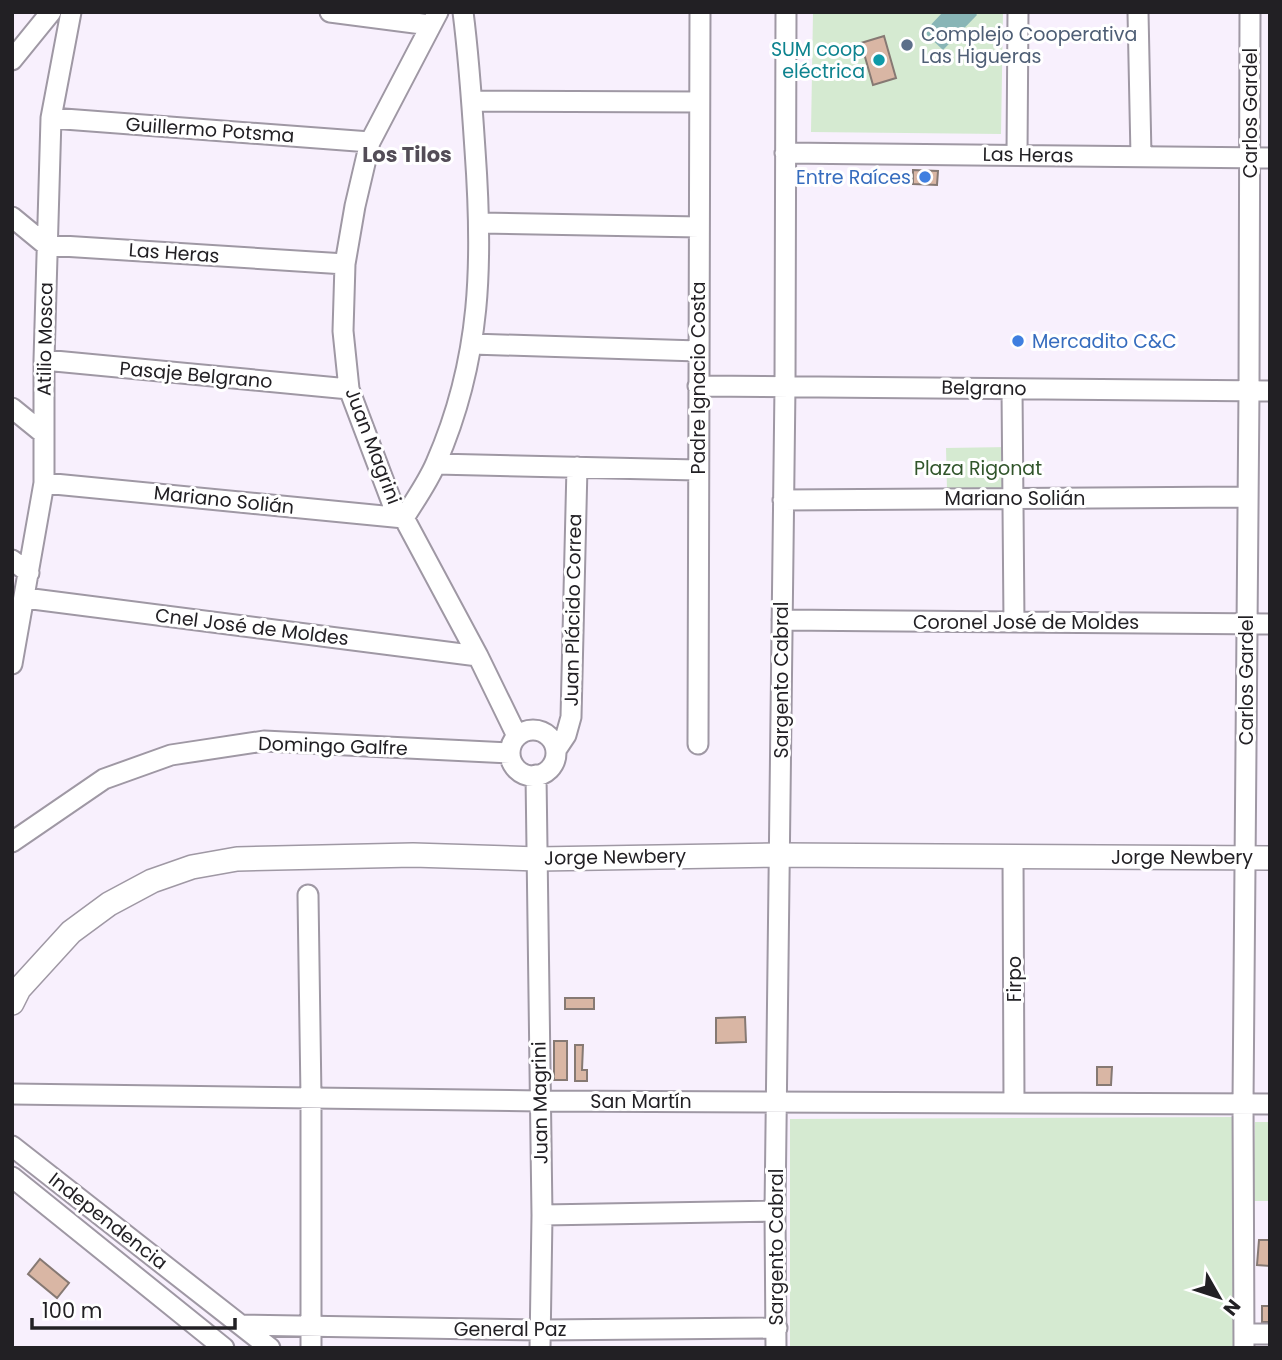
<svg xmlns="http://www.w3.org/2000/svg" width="1282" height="1360" font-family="Poppins,sans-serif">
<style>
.green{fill:#d5ead1}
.water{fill:#88b5b6}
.building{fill:#d9b6a4;stroke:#867973;stroke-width:2}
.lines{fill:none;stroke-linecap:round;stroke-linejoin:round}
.minor-casing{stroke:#9f98a4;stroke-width:23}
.major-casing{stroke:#9f98a4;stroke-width:26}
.minor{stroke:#fff;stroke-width:19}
.major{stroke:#fff;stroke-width:23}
.service-dot{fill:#5c6f8a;stroke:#fff;stroke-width:2.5}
.culture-dot{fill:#0f9aa8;stroke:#fff;stroke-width:2.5}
.shop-dot{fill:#3f7fe0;stroke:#fff;stroke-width:2.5}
.labels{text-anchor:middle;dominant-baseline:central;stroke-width:6;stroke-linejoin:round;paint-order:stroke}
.service-label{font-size:19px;fill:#4e5e75;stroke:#fff;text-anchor:start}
.culture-label{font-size:19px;fill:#0d838f;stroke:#fff;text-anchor:end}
.street-label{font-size:19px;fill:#222024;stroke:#fff}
.shop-label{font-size:19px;fill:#366cbe;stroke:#fff;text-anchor:end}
.park-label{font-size:19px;fill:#31552b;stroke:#fff}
.neighbourhood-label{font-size:21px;font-weight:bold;fill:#534d57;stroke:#fff}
</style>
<rect width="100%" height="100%" fill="#f8f0fd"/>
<path class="green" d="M813,12H1003L1001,134L811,132Z
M1009,447L1010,489L947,490L946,448Z
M1235,1117L1233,1348H790V1119Z
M1255,1122H1270V1201H1253Z"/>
<path class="water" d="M943,12H975L977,15L943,50L924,32Z"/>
<path class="building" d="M884,36L896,78L873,85L861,43Z
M913,170L938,171L937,185L913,184Z
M565,998H594V1009H565Z
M745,1017L746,1042L716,1043V1018Z
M554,1041H567V1080H554Z
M575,1045H583L582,1070H587V1081H575Z
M1097,1067H1112L1111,1085H1097Z
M1259,1240H1270V1266L1257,1265Z
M40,1259L69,1283L57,1298L28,1274Z
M1262,1306H1270V1322H1262Z"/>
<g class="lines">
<g class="minor-casing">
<path id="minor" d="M330,12L430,25
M438,12L370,142L355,206L345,264L343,331L349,389L394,508L404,518L478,656L517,736
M1138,12L1141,156
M12,60L51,12
M472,101L699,102
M51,118L370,142
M785,153L1270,158
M1017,154L1018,12
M12,217L46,245L345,264
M480,223L699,227
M472,344L698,351
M44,360L349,389
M698,386L1270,391
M1012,389L1014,622
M12,408L44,434
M436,464L697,470
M44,483L404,518C415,500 428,482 436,463C482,358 483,261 475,150C472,104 469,58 463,12
M783,500L1247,497
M12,560L29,573
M25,598L478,656
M782,620L1270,624
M12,664L44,483V360L51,118L71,12
M510 753a23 23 0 1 1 46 0a23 23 0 1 1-46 0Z
M698,744L700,12
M556,750L566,735L571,717L577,467
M536,775L542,1215L540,1348
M12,842L104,779L171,755L264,741L510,753
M1013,856L1014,1102
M308,895L311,1097V1348
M12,1094L540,1101L1270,1104
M12,1146L270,1348
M12,1177L224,1348
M542,1215L775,1211
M243,1325L540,1330L777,1328
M1245,1334H1270
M776,1348L775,1211L785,386L786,12
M1244,1348L1243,1104L1249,391L1250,12"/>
</g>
<g class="major-casing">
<path id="major" d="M12,1003L19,989L71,932L109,904L152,881L192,867L237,859L413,855L538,859L780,855L1270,858"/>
</g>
<use href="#minor" class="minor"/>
<use href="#major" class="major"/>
</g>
<circle class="service-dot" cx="907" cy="45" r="7"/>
<circle class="culture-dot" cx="879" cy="60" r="7"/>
<g class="shop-dot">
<circle cx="925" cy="177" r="7"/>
<circle cx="1018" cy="341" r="7"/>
</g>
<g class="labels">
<g class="service-label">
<text x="921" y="34">Complejo Cooperativa<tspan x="921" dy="22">Las Higueras</tspan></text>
</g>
<g class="culture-label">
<text x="865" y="49">SUM coop<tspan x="865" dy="22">eléctrica</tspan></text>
</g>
<g class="street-label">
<text transform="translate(1250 113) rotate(-90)">Carlos Gardel</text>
<text transform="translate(210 130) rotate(4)">Guillermo Potsma</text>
<text transform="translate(1028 155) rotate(1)">Las Heras</text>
<text transform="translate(174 253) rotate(4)">Las Heras</text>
<text transform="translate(45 339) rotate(-89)">Atilio Mosca</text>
<text transform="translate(196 375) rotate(5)">Pasaje Belgrano</text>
<text transform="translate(698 378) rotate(-90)">Padre Ignacio Costa</text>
<text transform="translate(984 388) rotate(1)">Belgrano</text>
<text transform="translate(373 446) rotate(69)">Juan Magrini</text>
<text x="1015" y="498">Mariano Solián</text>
<text transform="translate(224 500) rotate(6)">Mariano Solián</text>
<text transform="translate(573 610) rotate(-89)">Juan Plácido Correa</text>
<text x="1026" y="622">Coronel José de Moldes</text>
<text transform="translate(252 627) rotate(7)">Cnel José de Moldes</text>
<text transform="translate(781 680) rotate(-90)">Sargento Cabral</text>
<text transform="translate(1246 680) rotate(-90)">Carlos Gardel</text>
<text transform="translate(333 746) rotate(2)">Domingo Galfre</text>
<text transform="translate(615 857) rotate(-1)">Jorge Newbery</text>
<text x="1182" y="857">Jorge Newbery</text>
<text transform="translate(1014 979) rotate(-90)">Firpo</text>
<text x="641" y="1101">San Martín</text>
<text transform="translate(540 1103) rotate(-91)">Juan Magrini</text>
<text transform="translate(108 1221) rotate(38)">Independencia</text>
<text transform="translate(776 1247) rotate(-90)">Sargento Cabral</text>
<text x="510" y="1329">General Paz</text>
</g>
<g class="shop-label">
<text x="911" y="177">Entre Raíces</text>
<text x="1032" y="341" text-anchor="start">Mercadito C&amp;C</text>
</g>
<g class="park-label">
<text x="978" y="468">Plaza Rigonat</text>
</g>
<g class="neighbourhood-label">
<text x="407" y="154">Los Tilos</text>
</g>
</g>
<rect width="1282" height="1360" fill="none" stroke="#222024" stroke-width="28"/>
<g transform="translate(1219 1297) rotate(129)" stroke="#ffffff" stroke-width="5" paint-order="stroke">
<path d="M0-5L12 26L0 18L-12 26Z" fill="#222024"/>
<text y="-10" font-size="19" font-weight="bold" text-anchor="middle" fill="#222024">N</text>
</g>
<path d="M32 1318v10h203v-10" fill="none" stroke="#222024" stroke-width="3.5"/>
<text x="42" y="1318" font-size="21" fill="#222024" stroke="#ffffff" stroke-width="5" paint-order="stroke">100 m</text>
</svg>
